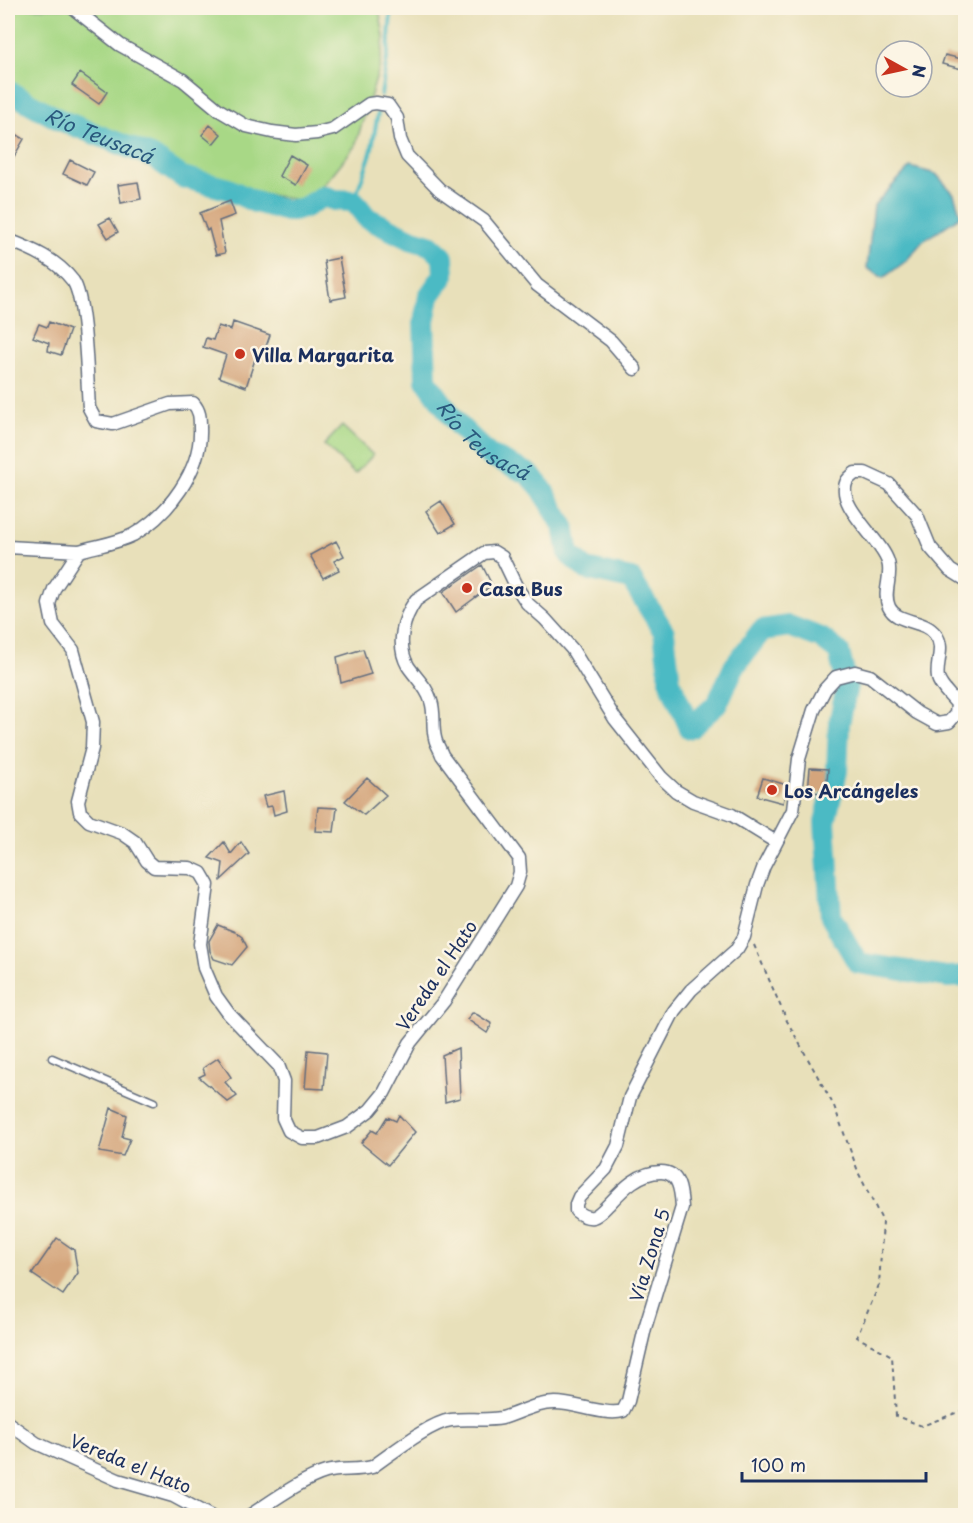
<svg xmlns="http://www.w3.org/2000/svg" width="973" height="1523" font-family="'Playpen Sans',sans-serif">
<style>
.green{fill:#a8d886;stroke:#628472;stroke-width:1.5}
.water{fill:#4cbac4;stroke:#347491;stroke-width:1.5}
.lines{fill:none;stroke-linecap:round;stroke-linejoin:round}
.stream{stroke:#4cbac4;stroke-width:4}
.river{stroke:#4cbac4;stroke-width:22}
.building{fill:#d4a57b}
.lane-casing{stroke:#636d7e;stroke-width:9}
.street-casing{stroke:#636d7e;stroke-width:15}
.path{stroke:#636d7e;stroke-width:2;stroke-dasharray:4.5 4.5;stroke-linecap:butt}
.lane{stroke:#fff;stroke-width:6}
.street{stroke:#fff;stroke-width:12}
.poi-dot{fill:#c8321e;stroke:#fcf5e5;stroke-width:2}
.labels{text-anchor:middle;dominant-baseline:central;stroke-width:5;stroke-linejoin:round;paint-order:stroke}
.poi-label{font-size:18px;font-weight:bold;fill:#1b2f5e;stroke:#fcf5e5;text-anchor:start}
.street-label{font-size:18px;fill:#1b2f5e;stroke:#fcf5e5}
.water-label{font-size:20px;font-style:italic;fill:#2a597d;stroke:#fcf5e5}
</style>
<rect width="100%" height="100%" fill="#fcf5e5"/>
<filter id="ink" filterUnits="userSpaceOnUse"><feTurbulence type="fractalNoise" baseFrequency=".0167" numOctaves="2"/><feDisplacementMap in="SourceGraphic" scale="12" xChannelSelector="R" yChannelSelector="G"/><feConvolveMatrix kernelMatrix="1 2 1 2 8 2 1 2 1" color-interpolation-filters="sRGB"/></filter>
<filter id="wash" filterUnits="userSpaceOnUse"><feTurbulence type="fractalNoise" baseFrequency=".008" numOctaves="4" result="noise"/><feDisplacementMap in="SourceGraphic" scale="24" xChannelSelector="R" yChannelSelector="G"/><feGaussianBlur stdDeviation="1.35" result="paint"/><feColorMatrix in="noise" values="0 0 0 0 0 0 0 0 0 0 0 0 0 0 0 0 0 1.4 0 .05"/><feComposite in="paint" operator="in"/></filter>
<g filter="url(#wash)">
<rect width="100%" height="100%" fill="#e8e0ba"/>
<path class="green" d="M8,8H379L384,37L380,66L355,146L326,182L303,201L241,190L197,173L145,166L120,142L8,89Z
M342,426L373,455L355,474L324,445Z"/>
<path class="water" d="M910,167L936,174L954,194L961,216L923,241L906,261L883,278L867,268L874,205Z"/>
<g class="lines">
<path class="stream" d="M381,95L388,53L391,12L390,8
M354,201L371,153L378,113"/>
<path class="river" id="s1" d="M8,91L60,120L153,157L182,177L228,189L255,202L287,211L304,208L323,196L335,200L354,201L367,218L410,239L430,245L443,257L444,275L429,296L424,322L426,380L458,425L489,455L529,474L542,489L564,527L569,554L586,569L631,579L664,632L670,682L690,728L717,704L734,667L762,630L789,626L821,638L839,652L847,686L839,724L837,771L825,822L831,917L858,963L947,977L966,976"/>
</g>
<g id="blocks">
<path class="building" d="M945,55L966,60V70L942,64Z
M80,73L107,92L99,104L72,85Z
M210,125L221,134L213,144L202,135Z
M8,129L24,139L8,167Z
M290,155L307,165L296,185L279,176Z
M70,160L94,172L87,185L63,174Z
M138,182L141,199L121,203L118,185Z
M230,201L235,215L219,221L225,253L216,255L209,229L207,231L200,213Z
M110,218L118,232L108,238L99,224Z
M339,258L346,297L330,300L324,261Z
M49,322L70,330L61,355L48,351L49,343L33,337L39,324L47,327Z
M233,322L270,335L263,355L257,353L246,387L219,377L226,355L203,347L206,338L213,340L218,326L231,330Z
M441,501L455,524L440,533L426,511Z
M336,541L344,556L334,561L339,570L323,578L310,555Z
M482,565L492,585L456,612L443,592Z
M363,649L371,674L341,683L337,657Z
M810,768L828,769L826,793L808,792Z
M367,778L386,795L364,815L345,801Z
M763,778L787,785L783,803L757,796Z
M284,791L287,811L274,815L272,806L266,807L263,796Z
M318,807L337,808L334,832L315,831Z
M224,842L231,854L241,842L249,854L221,880L223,863L209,858Z
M218,925L235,932L242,937L247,947L232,965L214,959L210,951L209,941Z
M473,1012L492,1024L487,1033L467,1019Z
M458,1048L460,1098L445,1102L442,1055Z
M308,1050L327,1052L324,1089L305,1088Z
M218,1058L231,1077L225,1082L237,1096L228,1102L199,1077L205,1074L203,1068Z
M111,1108L127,1115L122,1137L130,1139L123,1156L99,1152Z
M399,1115L415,1132L388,1165L361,1143L372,1130L377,1133L387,1117L396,1121Z
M57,1238L74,1250L78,1273L63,1295L32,1274Z"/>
</g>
</g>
<g filter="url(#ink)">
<use href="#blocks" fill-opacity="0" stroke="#636d7e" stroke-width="1.5"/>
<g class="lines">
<g class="lane-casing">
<path id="lane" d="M52,1058L154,1102"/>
</g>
<g class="street-casing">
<path id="street" d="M73,8L120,45L183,80L219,110L246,126L272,132L296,135L317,133L333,129L369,104L376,103L388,105L397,118L400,139L407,156L440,190L484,221L537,285L611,341L635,369
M8,240C32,249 57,260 73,281C86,299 87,382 89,408L96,421L113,424L170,404L193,403C200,411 200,417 200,428C202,470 168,515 133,535C117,543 96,546 79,551L54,589L49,604L53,624L73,650L93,722L92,748L78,801L80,812L89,821L122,833L135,842L147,861L154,867L190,868L201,873L208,885L200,944L204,968L216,996L229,1014L278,1065L284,1081L283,1118L289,1131L302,1138H318L347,1127L370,1110L384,1093L410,1043L444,1001L516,886L520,872L519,858L442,755C440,749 436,744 435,738C432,726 435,712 431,701C427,687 416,678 408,666C396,645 403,618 416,600L484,553L494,552L502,557L516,586L527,603L545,619L572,649L615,719L661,777L676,791L693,801L732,815L776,842
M8,547L79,551
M8,1423L36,1443L118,1480L173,1496L210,1516
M249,1516C271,1502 302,1479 326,1472C340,1468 357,1471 372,1467C391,1454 429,1423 451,1420C468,1418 485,1421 502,1418C520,1413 535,1403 555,1403C577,1403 604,1416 623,1411L628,1401L645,1328L682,1207C681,1193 680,1172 661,1172C638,1172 622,1190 608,1205C603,1210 599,1215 593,1217C587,1218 581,1215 576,1211V1204L579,1197L606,1169L618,1146L630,1097L674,1011L691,990L737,949L744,937L757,885L764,866L793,810L799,759L814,710L825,689L836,677L855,672L870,676L917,713L937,724L949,722L956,714L957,704C951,696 940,687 938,678C935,663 946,647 935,634C924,619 897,624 889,607C882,592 893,576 888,562C881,539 837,507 846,483C847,479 852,476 855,473H865L889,484L917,515L930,547L950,570L966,580"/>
</g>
<path class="path" d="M754,945L787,1021L834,1106L859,1174L883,1222L879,1285L857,1337L892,1356L896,1416L922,1426L966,1409"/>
<use href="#lane" class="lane"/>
<use href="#street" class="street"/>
</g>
</g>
<g class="poi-dot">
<circle cx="240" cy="354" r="6"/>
<circle cx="467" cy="588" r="6"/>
<circle cx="772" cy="790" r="6"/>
</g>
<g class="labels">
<g class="poi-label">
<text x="252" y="354">Villa Margarita</text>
<text x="479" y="588">Casa Bus</text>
<text x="784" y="790">Los Arcángeles</text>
</g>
<g class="street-label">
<text transform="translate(436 975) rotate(-56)">Vereda el Hato</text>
<text transform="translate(649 1255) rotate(-73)">Vía Zona 5</text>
<text transform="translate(131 1463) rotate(22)">Vereda el Hato</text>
</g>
<g class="water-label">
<text stroke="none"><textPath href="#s1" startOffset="102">Río Teusacá</textPath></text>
<text stroke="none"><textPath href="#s1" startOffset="698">Río Teusacá</textPath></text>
</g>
</g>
<rect width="973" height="1523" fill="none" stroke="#fcf5e5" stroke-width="30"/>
<g transform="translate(904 69) rotate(98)"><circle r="28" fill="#fcf5e5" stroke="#a2a6af" stroke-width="1.5"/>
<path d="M0-4.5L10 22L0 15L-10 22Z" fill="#c8321e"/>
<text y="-9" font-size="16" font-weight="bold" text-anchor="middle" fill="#1b2f5e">N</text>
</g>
<path d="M742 1472v9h184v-9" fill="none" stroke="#1b2f5e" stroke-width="3"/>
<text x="751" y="1472" font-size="18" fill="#1b2f5e" stroke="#fcf5e5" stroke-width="4.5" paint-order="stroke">100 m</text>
</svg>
